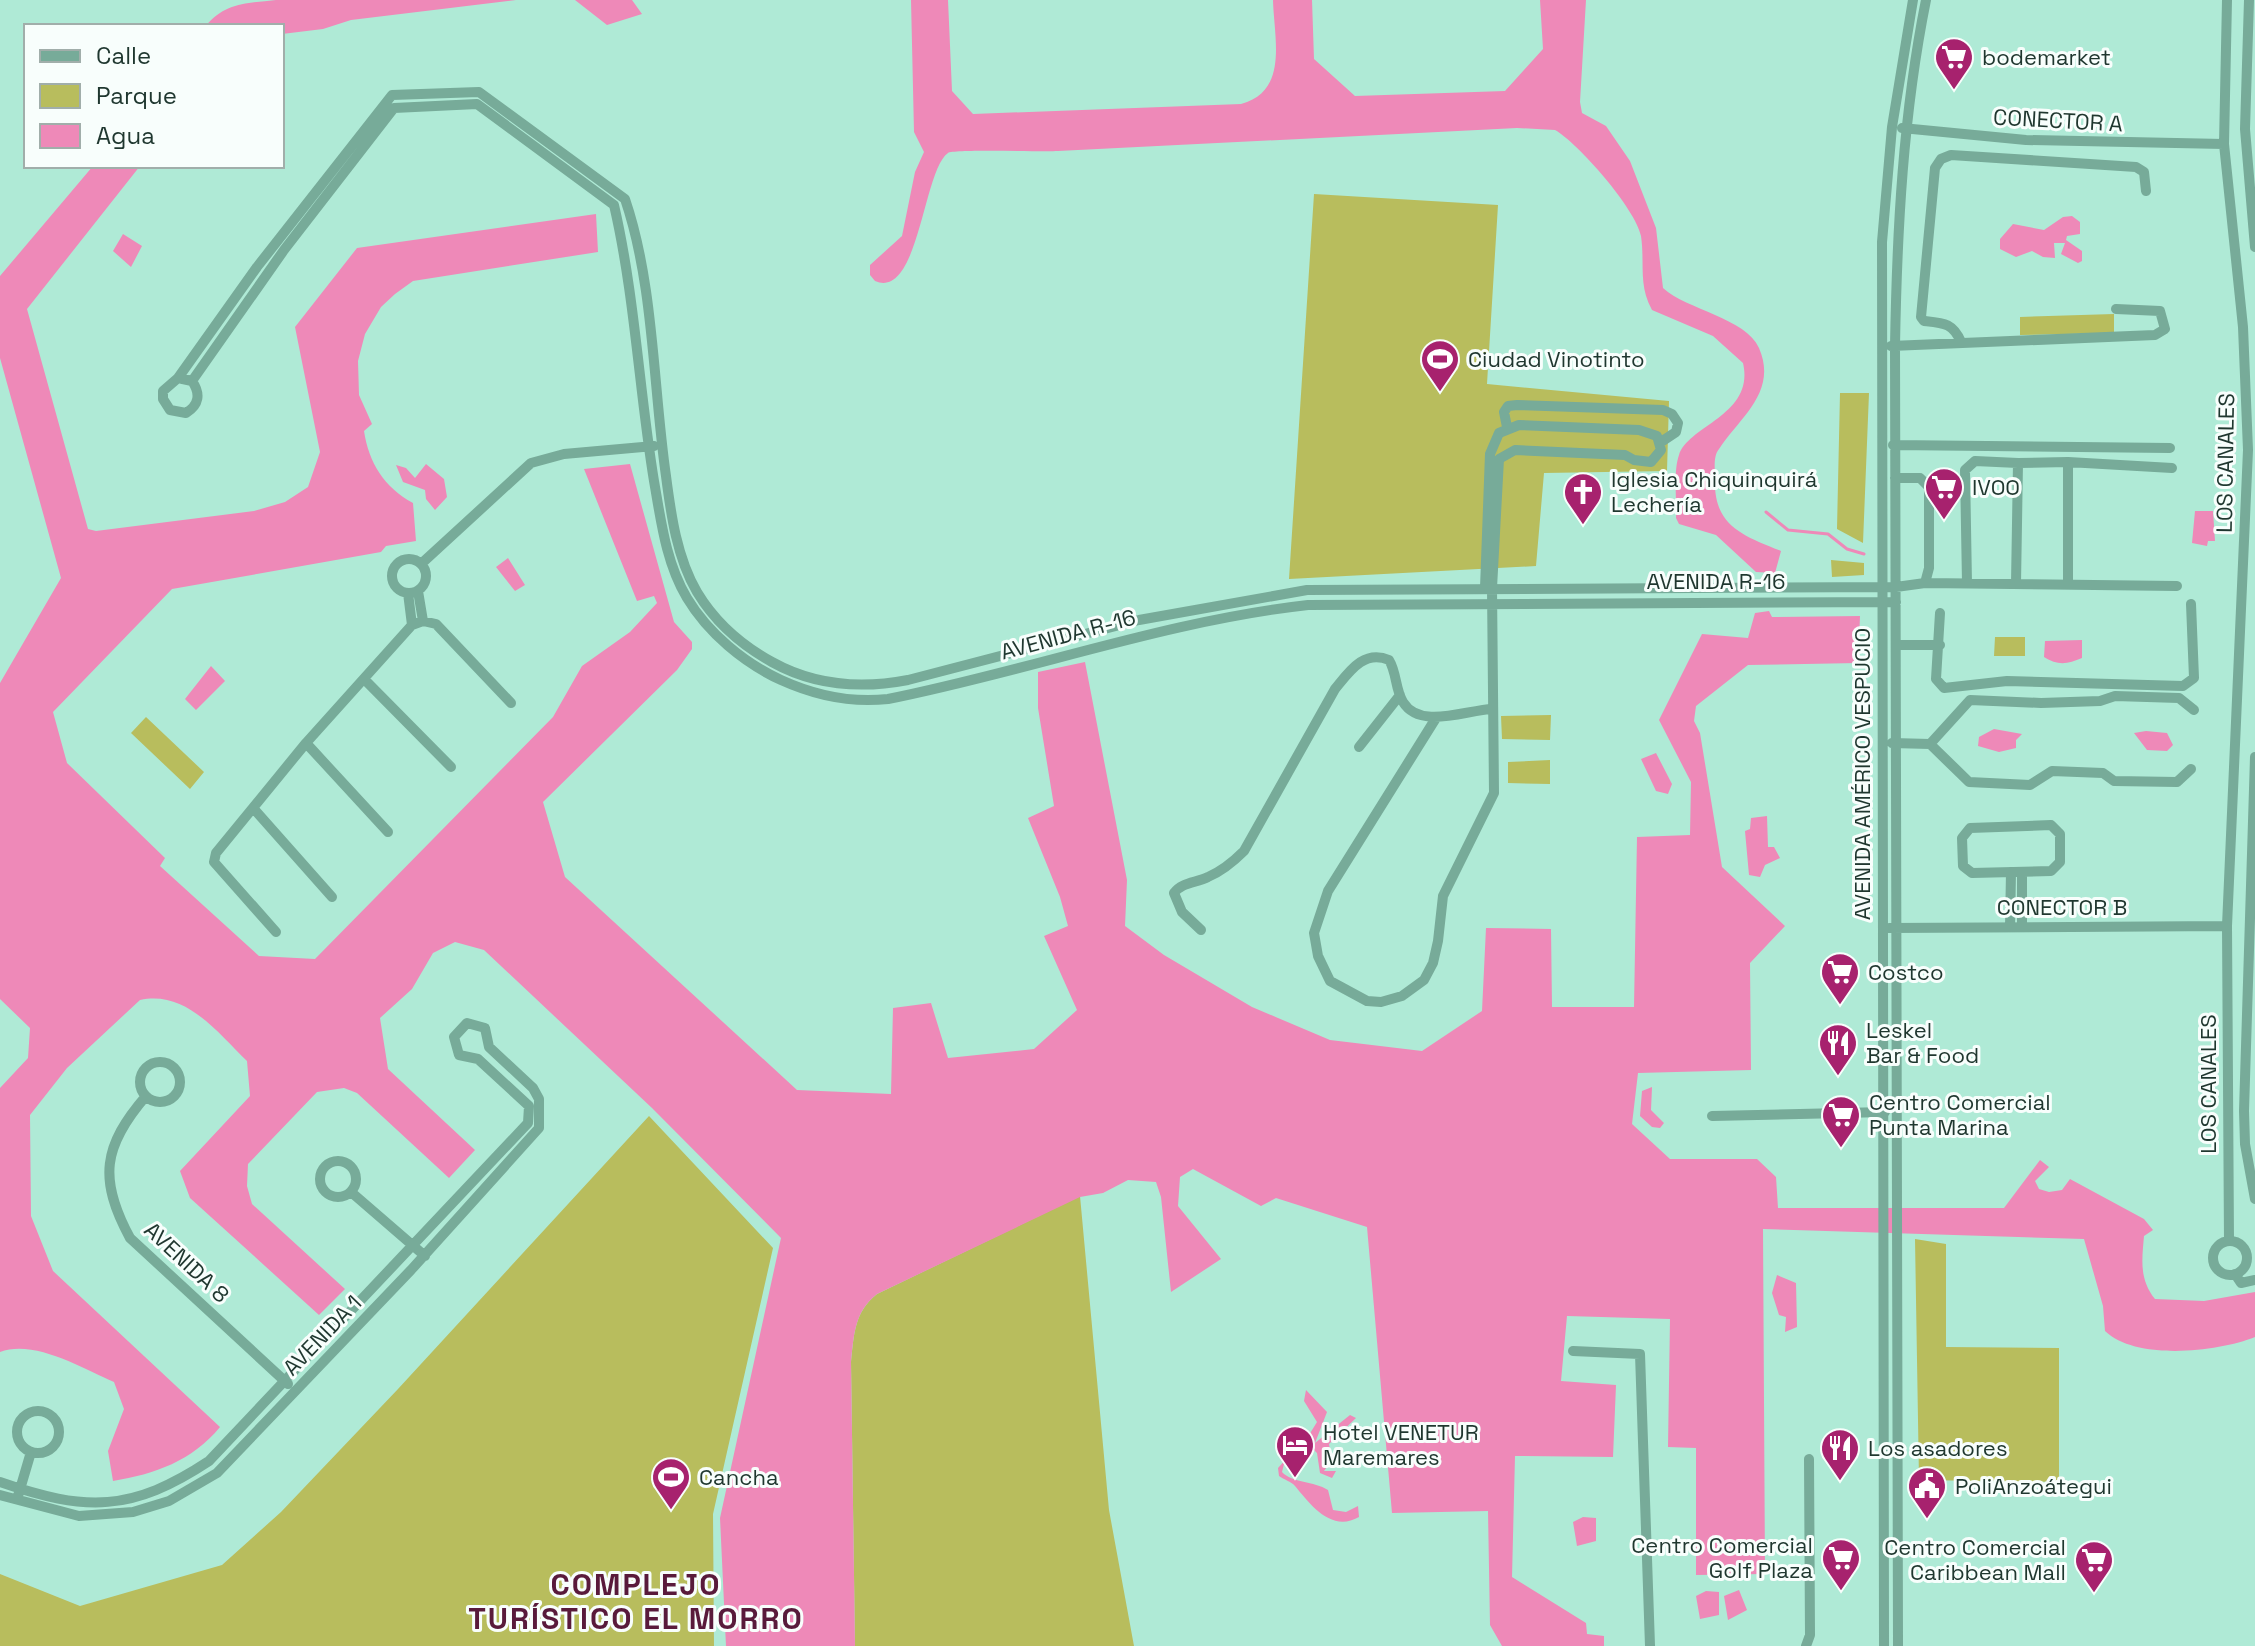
<svg xmlns="http://www.w3.org/2000/svg" width="2255" height="1646" font-family="'Space Grotesk',sans-serif">
<style>
.green{fill:#b8bd5d}
.water{fill:#ee89b8}
.lines{fill:none;stroke-linecap:round;stroke-linejoin:round}
.stream{stroke:#ee89b8;stroke-width:3}
.street{stroke:#77ab99;stroke-width:10}
.labels{text-anchor:middle;dominant-baseline:central;stroke-width:6;stroke-linejoin:round;paint-order:stroke}
.poi-label{font-size:22px;fill:#1f372f;stroke:#f8fefc;text-anchor:start}
.street-label{font-size:22px;fill:#1f372f;stroke:#f8fefc}
.district-label{font-size:30px;font-weight:bold;letter-spacing:2px;fill:#591a3b;stroke:#f8fefc}
</style>
<rect width="100%" height="100%" fill="#afead6"/>
<path class="green" d="M1314,194L1498,205L1487,384L1669,401L1667,471L1544,473L1536,566L1289,579Z
M2114,314V333L2020,335V317Z
M1840,393H1869L1863,543L1837,529Z
M1831,560L1864,563V575L1832,577Z
M1995,637H2025V656H1994Z
M1551,715L1550,740L1502,739L1501,716Z
M146,717L204,772L190,789L131,733Z
M1550,760V784L1508,783V762Z
M649,1116L773,1248L713,1514L714,1646H0V1574L80,1606L222,1565L281,1512L398,1389Z
M1080,1196L1109,1510L1134,1646H855L851,1362C854,1335 854,1312 877,1294Z
M1915,1239L1946,1244V1347L2059,1348V1482L1919,1480Z"/>
<path class="water" d="M276,0H516L351,20L323,29L282,34V26H206C224,3 248,3 276,0Z
M575,0H632L642,14L607,25Z
M911,0H948L952,91L973,114L1241,104C1289,91 1274,39 1273,0H1312L1314,59L1355,96L1505,91L1543,49L1540,0H1586L1580,102L1582,113L1606,126L1630,161L1656,228L1663,288C1687,310 1746,318 1759,348C1778,392 1740,417 1719,449C1713,456 1715,469 1715,478C1713,525 1741,535 1781,551L1775,573L1756,572L1716,535L1679,524L1676,518C1677,499 1673,472 1679,455C1689,425 1755,415 1743,363L1713,336L1652,310C1638,285 1645,263 1641,236C1636,209 1578,143 1555,130L1517,128L1058,151C1043,152 954,149 948,153C923,170 919,300 875,281L870,275V265L902,236L915,172L924,152L914,132Z
M93,166H140L27,309L88,529L96,531L254,511L285,502L308,487L320,452L295,327L357,248L596,214L598,252L413,281L395,294L381,307L365,334L358,361L359,395L372,424L364,431C369,463 384,487 413,503L416,541L386,546L381,552L172,589L53,712L67,763L165,858L160,866L259,956L315,959L553,717L582,666L630,632L657,603L654,596L637,601L584,469L630,464L674,622L692,642V649L677,670L543,802L565,877L797,1090L891,1094L893,1008L931,1003L948,1058L1034,1049L1077,1010L1044,936L1068,926L1060,897L1028,818L1054,806L1038,708V672L1085,662L1127,880L1125,926L1164,955L1252,1007L1330,1040L1422,1051L1482,1011L1486,928L1551,929L1552,1007H1634L1637,837L1690,835L1691,782L1659,720L1702,634L1748,638L1755,613L1769,611L1772,617L1860,616L1858,663L1748,665L1696,706L1694,721L1700,733L1722,867L1785,926L1750,963L1751,1070L1638,1073L1632,1124L1670,1159H1757L1776,1177L1778,1208H2004L2040,1160L2049,1167L2035,1181L2039,1189L2049,1192L2062,1190L2070,1179L2144,1219L2153,1230L2144,1236C2142,1260 2139,1279 2155,1299L2204,1301L2255,1292V1337C2218,1352 2136,1361 2105,1331L2103,1306L2084,1239L1763,1229L1765,1574L1696,1575V1448L1668,1447L1670,1319L1567,1316L1561,1381L1616,1385L1613,1457L1515,1456L1512,1577L1586,1623L1587,1634L1604,1636V1646H1502L1490,1625L1488,1511L1392,1513L1367,1227L1276,1198L1261,1206L1193,1169L1180,1177L1178,1206L1221,1259L1171,1292L1161,1197L1156,1182L1128,1180L1103,1193L1080,1197L877,1294C854,1312 854,1335 851,1362L855,1646H726L720,1518L781,1238L652,1108L484,950L455,942L433,953L412,989L380,1018L388,1069L475,1150L449,1178L357,1093L344,1088L317,1092L248,1164L247,1186L252,1204L345,1289L319,1315L190,1198L180,1171L250,1096L247,1061C217,1032 186,990 140,1000L67,1068L30,1115L31,1216L53,1271L220,1427C192,1461 155,1474 113,1481L108,1451L124,1409L114,1382C82,1368 34,1339 0,1352V1088L28,1058L30,1028L0,999V683L61,578L0,358V276Z
M2072,216L2080,222V234L2067,236L2066,240L2082,251V261L2078,263L2061,254L2065,243H2054L2055,258L2043,257L2032,251L2016,257L2000,249V239L2013,224L2044,230L2063,217Z
M123,234L142,246L131,267L113,251Z
M426,464L444,479L447,497L435,510L426,499L425,490L403,482L396,465L406,468L415,478Z
M2195,511H2213L2215,541H2208L2207,546L2192,543Z
M508,558L525,585L515,591L496,567Z
M2082,640V658C2068,664 2058,666 2044,657L2045,641Z
M211,666L225,681L196,710L185,699Z
M1994,729L2022,734L2016,740V748L1999,752L1978,746L1979,737Z
M2146,731L2167,733L2173,745L2167,751L2147,750L2134,733Z
M1656,753L1672,784L1668,794L1656,791L1641,759Z
M1767,816L1768,847H1774L1780,858L1765,865L1760,877L1749,875L1745,831L1750,829L1751,818Z
M1652,1087L1651,1110L1664,1123L1660,1128L1652,1127L1640,1116L1642,1091Z
M1777,1275L1796,1283L1797,1327L1785,1332L1786,1317L1779,1315L1772,1293Z
M1306,1390L1327,1412L1315,1443L1350,1415L1356,1418L1329,1444L1332,1460L1324,1471H1336L1332,1478L1320,1473L1317,1453L1312,1448H1308L1302,1456L1293,1453L1295,1444L1309,1435L1317,1422L1304,1401Z
M1287,1458L1297,1463L1284,1464L1282,1472C1292,1483 1314,1481 1328,1490L1333,1510L1346,1512L1358,1506L1359,1517C1331,1533 1310,1504 1295,1486C1291,1481 1284,1480 1279,1476L1278,1468Z
M1583,1517L1596,1518V1541L1577,1546L1573,1522Z
M1739,1590L1747,1610L1728,1620L1724,1596Z
M1706,1591L1719,1592V1615L1700,1619L1696,1596Z"/>
<g class="lines">
<path class="stream" d="M1766,512L1788,530L1828,534L1847,549L1864,554"/>
<path class="street" d="M2227,0L2224,144L2243,327L2248,450L2227,926L2229,1241
M2249,0L2245,129L2255,247
M1902,128L2026,140L2224,144
M625,199C654,284 653,386 666,476C671,515 677,558 697,592C715,622 743,646 772,662C815,686 861,689 908,680L1139,620L1307,590L1896,587L1925,583L2177,586
M614,205C635,296 639,390 654,481C661,521 666,563 687,598C708,633 744,663 781,680C814,695 852,703 888,699C1029,671 1165,621 1308,605L1896,602
M1961,342C1953,323 1944,323 1924,321L1921,317L1935,168L1941,159L1951,155L2136,167L2144,172L2146,191
M1891,346L2155,335L2165,329L2160,311L2116,309
M178,378L192,381C201,394 199,405 186,413L170,410L163,399V391L178,378L257,267L392,95L479,92L625,199
M192,381L284,250L394,108L477,104L614,205
M1507,427L1504,412L1508,406L1517,405L1663,410L1672,414L1678,423L1676,432L1661,442
M1893,445L2170,448
M2018,463L2068,462
M1895,478H1920L1929,487V568L1925,583
M392 576a17 17 0 1 1 34 0a17 17 0 1 1-34 0Z
M421,564L531,463L564,454L654,446
M1967,583L1965,470L1975,461L2018,463L2016,584
M2068,584V462L2172,468
M418,591L423,621
M408,593L412,625
M1940,613L1936,679L1944,688L2007,681L2183,686L2194,678L2191,604
M1896,645H1940
M365,680L451,767
M1436,718L1328,891L1314,933L1318,956L1330,981L1367,1001L1381,1002L1402,996L1424,980L1433,963L1438,941L1443,896L1494,793L1492,588L1499,459L1515,450L1625,455L1634,460L1651,462L1661,450L1657,436L1639,430L1519,425L1499,433L1490,454L1485,588
M306,743L388,832
M1892,743L1930,744L1969,782L2030,785L2052,771L2103,773L2114,781L2177,782L2191,769
M1930,744L1970,700L2041,703L2100,701L2115,696L2179,698L2194,710
M1359,747L1400,695
M2255,757L2244,1111L2245,1144L2255,1199
M254,809L332,897
M2051,825L2060,834V862L2051,871L1972,873L1963,866L1962,838L1970,828Z
M2022,926V872
M2010,927L2011,872
M1889,928L2227,926
M1201,930L1182,912L1174,893C1182,882 1196,883 1208,877C1222,871 1233,862 1244,851L1335,689C1349,672 1364,649 1389,660C1397,673 1395,689 1403,702C1420,730 1466,710 1492,709
M276,932L214,862L216,853L306,743L412,625L423,621L436,624L511,703
M140 1082a20 20 0 1 1 40 0a20 20 0 1 1-40 0Z
M146,1096C103,1146 98,1179 130,1238L288,1384
M1712,1116L1885,1112
M320 1179a18 18 0 1 1 36 0a18 18 0 1 1-36 0Z
M351,1192L425,1256
M2213 1258a17 17 0 1 1 34 0a17 17 0 1 1-34 0Z
M2235,1274L2241,1283L2255,1280
M1573,1351L1640,1354L1650,1646
M17 1432a21 21 0 1 1 42 0a21 21 0 1 1-42 0Z
M0,1482C86,1512 132,1512 209,1461L528,1123L529,1106L478,1059L459,1055L454,1037L467,1023L485,1028L489,1047L533,1088L539,1099V1128L411,1270L217,1473L169,1501L133,1512L79,1516L0,1495
M18,1496L31,1452
M1806,1646L1810,1635L1809,1459
M1884,1646L1882,242L1892,127L1913,0
M1898,1646L1895,346C1897,230 1903,114 1926,0"/>
</g>
<defs>
<g id="supermarket-pin" transform="scale(2)"><path d="M0 17L-7.5 6A9.5 9.5 0 1 1 7.5 6Z" fill="#a7226e" stroke="#f8fefc"/><path d="M-6-5.5h2.5l.6 2H6L4.5 2H-2.5L-4.4-4H-6ZM-1.5 3.2a1.3 1.3 0 1 0 .1 0ZM3 3.2a1.3 1.3 0 1 0 .1 0Z" fill="#fff"/></g>
<g id="stadium-pin" transform="scale(2)"><path d="M0 17L-7.5 6A9.5 9.5 0 1 1 7.5 6Z" fill="#a7226e" stroke="#f8fefc"/><path d="M0-5a6.5 5 0 1 0 0 10a6.5 5 0 1 0 0-10ZM-3.5-1.8h7v3.6h-7Z" fill="#fff"/></g>
<g id="church-pin" transform="scale(2)"><path d="M0 17L-7.5 6A9.5 9.5 0 1 1 7.5 6Z" fill="#a7226e" stroke="#f8fefc"/><path d="M-1.2-6h2.4v3.5h3.3v2.4h-3.3V6h-2.4V-.1h-3.3v-2.4h3.3Z" fill="#fff"/></g>
<g id="restaurant-pin" transform="scale(2)"><path d="M0 17L-7.5 6A9.5 9.5 0 1 1 7.5 6Z" fill="#a7226e" stroke="#f8fefc"/><path d="M-5-6h1v4h1v-4h1v4h1v-4h1v5L-1.5 .5V6h-2V.5L-5-1ZM5-6V6H3V1.5H1.5Q1.5-4 5-6Z" fill="#fff"/></g>
<g id="hotel-pin" transform="scale(2)"><path d="M0 17L-7.5 6A9.5 9.5 0 1 1 7.5 6Z" fill="#a7226e" stroke="#f8fefc"/><path d="M-6-4.5h1.5V1H6V5H4.5V3h-9V5H-6ZM-4 0a1.8 1.8 0 1 1 3.6 0ZM.5 0V-2.5h3Q6-2.5 6 0Z" fill="#fff"/></g>
<g id="civic-pin" transform="scale(2)"><path d="M0 17L-7.5 6A9.5 9.5 0 1 1 7.5 6Z" fill="#a7226e" stroke="#f8fefc"/><path d="M-.6-6.5H3V-4.5H.6V-3L4-1V1h2V6H-6V1h2V-1L-.6-3ZM-1.2 2.5V6h2.4V2.5Z" fill="#fff"/></g>
</defs>
<g fill-rule="evenodd">
<use href="#supermarket-pin" x="1954" y="57"/>
<use href="#stadium-pin" x="1440" y="359"/>
<use href="#supermarket-pin" x="1944" y="487"/>
<use href="#church-pin" x="1583" y="492"/>
<use href="#supermarket-pin" x="1840" y="972"/>
<use href="#restaurant-pin" x="1838" y="1043"/>
<use href="#supermarket-pin" x="1841" y="1115"/>
<use href="#hotel-pin" x="1295" y="1445"/>
<use href="#restaurant-pin" x="1840" y="1448"/>
<use href="#stadium-pin" x="671" y="1477"/>
<use href="#civic-pin" x="1927" y="1486"/>
<use href="#supermarket-pin" x="1841" y="1558"/>
<use href="#supermarket-pin" x="2094" y="1560"/>
</g>
<g class="labels">
<g class="poi-label">
<text x="1982" y="57">bodemarket</text>
<text x="1468" y="359">Ciudad Vinotinto</text>
<text x="1611" y="479">Iglesia Chiquinquirá<tspan x="1611" dy="25">Lechería</tspan></text>
<text x="1972" y="487">IVOO</text>
<text x="1868" y="972">Costco</text>
<text x="1866" y="1030">Leskel<tspan x="1866" dy="25">Bar &amp; Food</tspan></text>
<text x="1869" y="1102">Centro Comercial<tspan x="1869" dy="25">Punta Marina</tspan></text>
<text x="1323" y="1432">Hotel VENETUR<tspan x="1323" dy="25">Maremares</tspan></text>
<text x="1868" y="1448">Los asadores</text>
<text x="699" y="1477">Cancha</text>
<text x="1955" y="1486">PoliAnzoátegui</text>
<text x="1813" y="1545" text-anchor="end">Centro Comercial<tspan x="1813" dy="25">Golf Plaza</tspan></text>
<text x="2066" y="1547" text-anchor="end">Centro Comercial<tspan x="2066" dy="25">Caribbean Mall</tspan></text>
</g>
<g class="street-label">
<text transform="translate(2058 120) rotate(3)">CONECTOR A</text>
<text transform="translate(2225 463) rotate(-89)">LOS CANALES</text>
<text x="1716" y="581">AVENIDA R-16</text>
<text transform="translate(1068 634) rotate(-15)">AVENIDA R-16</text>
<text transform="translate(1862 774) rotate(-90)">AVENIDA AMÉRICO VESPUCIO</text>
<text x="2062" y="907">CONECTOR B</text>
<text transform="translate(2208 1084) rotate(-90)">LOS CANALES</text>
<text transform="translate(187 1262) rotate(43)">AVENIDA 8</text>
<text transform="translate(322 1335) rotate(-46)">AVENIDA 1</text>
</g>
<g class="district-label">
<text x="636" y="1584">COMPLEJO<tspan x="636" dy="34">TURÍSTICO EL MORRO</tspan></text>
</g>
</g>
<rect x="24" y="24" width="260" height="144" fill="#f8fefc" stroke="#a1aeaa" stroke-width="2"/>
<rect x="40" y="50" width="40" height="12" fill="#77ab99" stroke="#a1aeaa" stroke-width="2"/>
<text x="96" y="64" font-size="24" fill="#1f372f">Calle</text>
<rect x="40" y="84" width="40" height="24" fill="#b8bd5d" stroke="#a1aeaa" stroke-width="2"/>
<text x="96" y="104" font-size="24" fill="#1f372f">Parque</text>
<rect x="40" y="124" width="40" height="24" fill="#ee89b8" stroke="#a1aeaa" stroke-width="2"/>
<text x="96" y="144" font-size="24" fill="#1f372f">Agua</text>
</svg>
